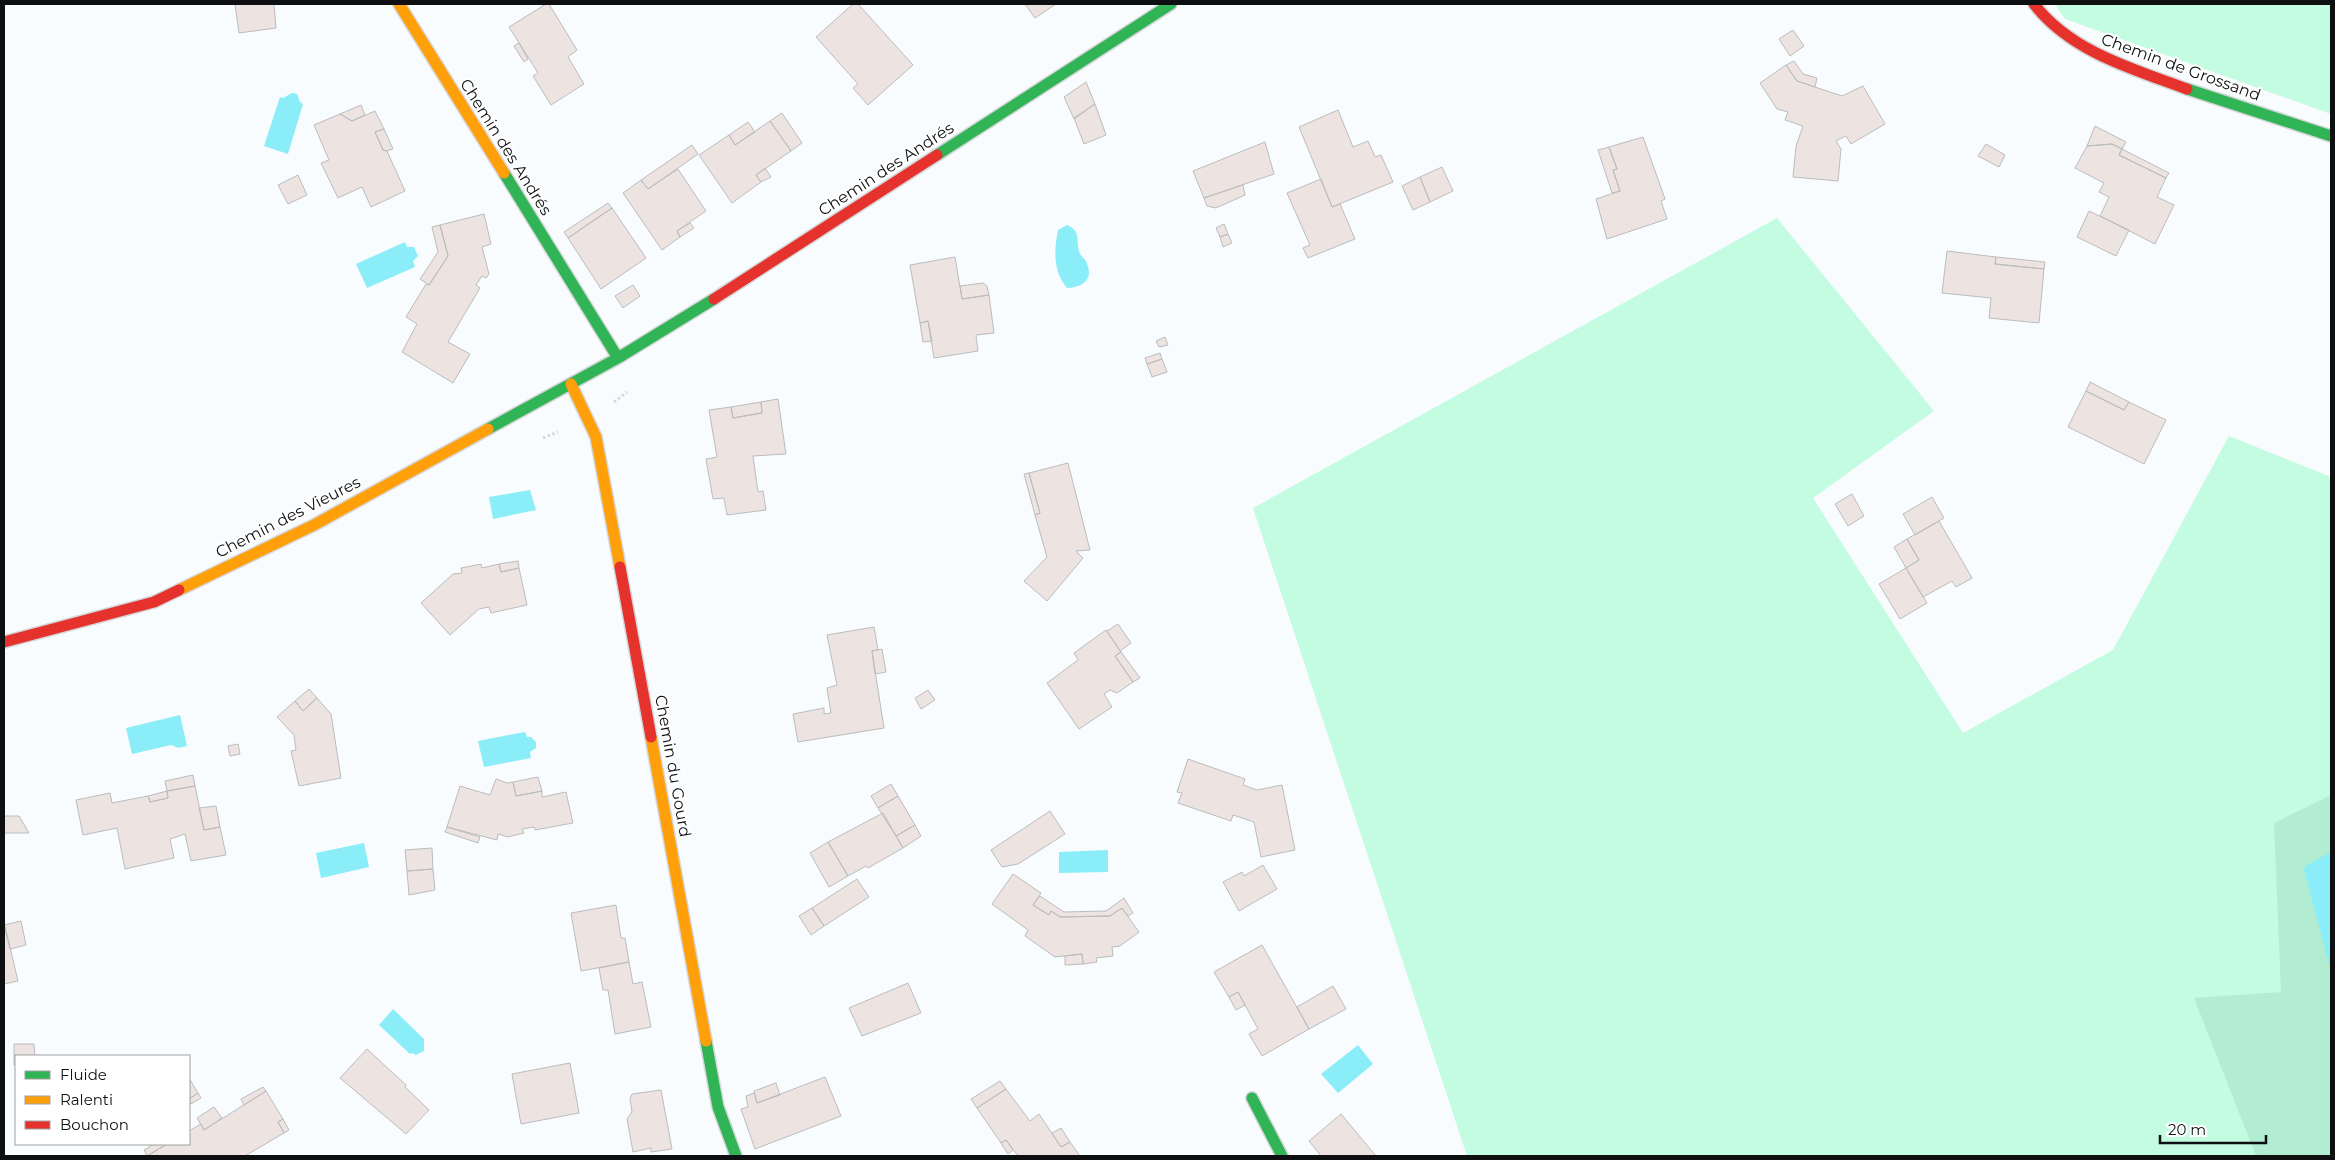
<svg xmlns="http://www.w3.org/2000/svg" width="2335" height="1160" font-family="Montserrat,sans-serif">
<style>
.green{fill:#c3fce0}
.forest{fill:#b3edd1}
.water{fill:#8aedf8}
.building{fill:#ede3e1;stroke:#bbbcbd}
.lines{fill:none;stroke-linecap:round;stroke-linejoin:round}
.fast-casing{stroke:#d6d7d9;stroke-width:14}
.slow-casing{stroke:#d6d7d9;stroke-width:14}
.jam-casing{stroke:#d6d7d9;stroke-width:14}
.path{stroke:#d6d7d7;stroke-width:3;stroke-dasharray:2.5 2.5;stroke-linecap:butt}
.fast{stroke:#30b455;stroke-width:11}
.slow{stroke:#ff9f0a;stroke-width:11}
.jam{stroke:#e5322d;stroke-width:11}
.labels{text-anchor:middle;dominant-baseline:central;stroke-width:4;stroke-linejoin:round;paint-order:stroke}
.street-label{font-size:16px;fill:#0e0f10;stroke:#fff}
</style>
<rect width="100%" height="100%" fill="#f9fcfe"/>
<path class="green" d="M2055,4H2331V114L2065,19Z
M1777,218L1934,411L1813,498L1963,733L2113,650L2229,436L2331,477V1156H1467L1253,508Z"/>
<path class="forest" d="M2331,795V1156H2256L2194,998L2281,992L2274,823Z"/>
<path class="water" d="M292,93L297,94L300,102L303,104L288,154L264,146L280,97L283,98Z
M1067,225C1081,231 1076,239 1079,251C1080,256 1086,259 1087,264C1094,280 1081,288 1067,288C1053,272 1054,250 1058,230Z
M405,242L407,247H414L418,256L413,261L415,267L367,288L356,264Z
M530,490L536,510L493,519L489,497Z
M180,715L187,746L178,748L171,745L132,754L126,728Z
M525,732L527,737H531L536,742V748L530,752L531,758L484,767L478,741Z
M364,843L369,867L321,878L316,853Z
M1108,850V872L1059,873V852Z
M2331,852V972L2304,870L2305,866Z
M393,1009L424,1039V1051L416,1055L412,1053L410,1054L379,1025Z
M1358,1045L1373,1064L1338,1093L1321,1074Z"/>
<path class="building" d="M235,4H274L276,28L239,33Z
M546,4H549L577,50L568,57L584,84L551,105L533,76L538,73L509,27Z
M853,4H858L913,65L868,105L853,88L858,84L816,37Z
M1025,4H1056L1035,18Z
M1793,30L1804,46L1790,56L1779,39Z
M519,43L528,59L524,62L514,46Z
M1794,61L1803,74L1817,78L1815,87L1797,81L1786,65Z
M1786,65L1797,81L1842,96L1863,86L1885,124L1851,144L1846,136L1836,141L1841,149L1838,181L1793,177L1796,146L1803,126L1785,120L1788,112L1777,109L1760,83Z
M1086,82L1095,104L1074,119L1064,97Z
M1095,104L1106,135L1084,144L1074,118Z
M361,105L365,115L352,121L340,114Z
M1338,110L1353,147L1368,141L1375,157L1381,155L1393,182L1332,207L1299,127Z
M375,111L384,129L375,132L383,150L387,151L405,191L371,207L362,187L338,198L321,163L329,160L314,125L340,114L352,121Z
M782,113L802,143L791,151L770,121Z
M770,121L791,151L756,175L761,182L732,203L699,155L729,135L735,145Z
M748,122L755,132L735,145L729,135Z
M2095,126L2126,142L2122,149L2112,144L2087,146Z
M384,129L393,149L387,151L383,150L375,132Z
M1643,137L1665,199L1661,201L1667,219L1607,239L1596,199L1620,191L1613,170L1617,169L1609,147Z
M1265,142L1274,174L1204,198L1193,171Z
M1986,144L2005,155L1999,167L1978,156Z
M2112,144L2122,149L2119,155L2166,178L2157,197L2174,205L2155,244L2100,216L2109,197L2099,192L2104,183L2075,168L2087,146Z
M692,145L698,154L648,189L641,180Z
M1609,147L1617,169L1613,170L1620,191L1612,193L1598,150Z
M2122,149L2169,173L2166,178L2119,155Z
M1442,167L1453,191L1430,202L1420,177Z
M765,168L771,177L761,182L756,175Z
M678,169L706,211L677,231L680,237L662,250L623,193L641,180L648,189Z
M298,175L307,195L288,204L278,185Z
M1420,177L1430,202L1413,210L1402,186Z
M1321,179L1332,207L1340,204L1355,239L1308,258L1303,248L1310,245L1287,193Z
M1243,185L1245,195L1216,208L1207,206L1204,198Z
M608,203L612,208L568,238L564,232Z
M612,208L646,258L601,289L568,238Z
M2089,211L2129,230L2116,256L2077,237Z
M484,214L491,244L482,247L489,274L486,278L482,276L476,285L480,288L448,342L470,354L453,383L402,352L417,324L406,317L426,284L429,285L448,256L440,225Z
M690,223L694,228L680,237L677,231Z
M1224,224L1228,234L1220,237L1216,228Z
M440,225L448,256L429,285L420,279L438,252L432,227Z
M1228,234L1232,243L1223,247L1220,237Z
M1947,251L1996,257L1995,264L2044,269L2039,323L1989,318L1991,298L1942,293Z
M955,257L962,299L989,295L994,333L976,335L978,351L934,358L928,321L920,323L910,265Z
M1996,257L2045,262L2044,269L1995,264Z
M983,283L987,286L989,295L962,299L960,286Z
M633,285L640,296L623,308L615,296Z
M928,321L932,341L923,342L920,323Z
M1165,337L1168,345L1159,347L1156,341Z
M1160,353L1162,359L1147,364L1145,358Z
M1162,359L1167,372L1152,377L1147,364Z
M2090,382L2129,402L2124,410L2086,391Z
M2086,391L2124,410L2129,402L2166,420L2144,464L2068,427Z
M778,399L786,454L753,456L758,492L763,491L766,510L727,515L724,498L713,499L706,459L717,457L709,410L731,407L733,418L762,413L761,402Z
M761,402L762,413L733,418L731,407Z
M1068,463L1090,550L1076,551L1083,558L1047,601L1024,581L1047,557L1035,515L1040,513L1029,473Z
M1029,473L1040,513L1035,515L1024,474Z
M1852,494L1864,516L1848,526L1835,504Z
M1932,497L1944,518L1915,535L1903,514Z
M1939,521L1972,578L1956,587L1952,581L1923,597L1906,568L1919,560L1907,539Z
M1907,539L1919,560L1906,568L1894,547Z
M518,561L519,568L501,572L499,564Z
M481,564L482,568L499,564L501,572L519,568L527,605L491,613L489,607L479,609L450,635L421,603L453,574L462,573L461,568Z
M1906,568L1927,603L1900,619L1879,584Z
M1118,624L1131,643L1120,651L1107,631Z
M874,627L878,650L872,651L884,728L798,742L793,714L824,708V714L831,713L827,688L837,685L827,635Z
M1106,630L1121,652L1115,656L1133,682L1117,693L1110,690L1104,694L1112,707L1079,729L1047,683L1078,660L1074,653Z
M882,649L886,672L875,674L872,651Z
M1121,652L1140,678L1133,682L1115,656Z
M309,689L317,698L303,711L295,701Z
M928,690L935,700L921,709L915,698Z
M317,698L331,714L341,778L299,786L291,751L296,750L294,735L277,717L295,701L303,711Z
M238,744L240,754L230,756L228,746Z
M1188,759L1245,779L1243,785L1257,790L1282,785L1295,850L1261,857L1254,822L1233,815L1231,821L1178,803L1182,793L1177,792Z
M193,775L195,786L167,791L165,781Z
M538,777L542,791L516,796L513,782Z
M496,779L507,783L513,782L516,796L542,791V797L566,792L573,823L535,830L534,827L522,829L524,833L508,837L498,834L497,840L447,827L460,786L490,795Z
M891,784L898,796L878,808L871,796Z
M195,786L204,830L220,827L226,855L191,861L185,834L170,839L174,858L125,869L117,828L83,835L76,800L110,793L112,803L148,796L150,802L168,798L167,791Z
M167,791L168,798L150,802L148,796Z
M898,796L915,825L896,836L878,808Z
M216,806L220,827L204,830L199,808Z
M1050,811L1065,834L1018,864L1002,867L991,850Z
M883,813L903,848L868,868L866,866L848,876L828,842Z
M4,816H19L29,833H4Z
M915,825L921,836L903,848L896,836Z
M447,827L480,837L478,843L445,832Z
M828,842L848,876L829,887L810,853Z
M432,848L433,869L407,871L405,850Z
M1263,865L1277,889L1239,911L1223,882L1242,872L1244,876Z
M433,869L435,890L409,895L407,871Z
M1013,874L1041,893L1033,905L1049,915L1051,911L1060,917L1110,916L1122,908L1139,932L1120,946L1112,947L1113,956L1096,958L1097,962L1083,964L1082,954L1055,957L1025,936L1028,930L992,904Z
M857,879L869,897L824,926L812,908Z
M1040,896L1064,912L1106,911L1124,898L1133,913L1128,916L1122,908L1110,916L1060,917L1051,911L1049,915L1033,905Z
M616,905L621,938H625L629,962L581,971L571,913Z
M812,908L824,926L811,935L799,916Z
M21,921L26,945L10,949L4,925Z
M4,922L18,981L4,984Z
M1262,945L1309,1029L1262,1056L1249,1034L1258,1029L1238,992L1229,997L1214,972Z
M1082,954L1083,964L1065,965V956Z
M629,962L633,984L642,982L651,1027L615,1034L608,990H603L599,968Z
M908,983L921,1013L862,1036L849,1008Z
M1333,986L1346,1009L1309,1029L1297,1007Z
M1238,992L1245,1005L1236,1010L1229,997Z
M14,1044H34L35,1056H16V1065H14Z
M367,1049L406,1085L405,1087L429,1110L406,1134L340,1078Z
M570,1063L579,1113L521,1124L512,1074Z
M825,1077L841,1116L755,1149L741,1109L748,1107L746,1096L754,1093L757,1103Z
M189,1078L198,1093L189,1099Z
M1000,1081L1006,1089L977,1108L971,1099Z
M776,1083L780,1095L757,1103L754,1091Z
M263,1087L266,1091L244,1105L241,1099Z
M1006,1089L1030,1121L1039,1114L1061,1147L1070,1142L1080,1156H1018L1006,1140L1001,1143L977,1108Z
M661,1090L672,1149L651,1152V1148L633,1152L627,1119L632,1112L630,1099L632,1094Z
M266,1091L283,1119L278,1122L284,1133L245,1156H147L167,1144H189V1131L201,1124L204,1130Z
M198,1093L201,1098L191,1104L189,1099Z
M214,1107L222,1118L204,1130L197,1118Z
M1341,1114L1376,1156H1321L1309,1141Z
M283,1119L289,1130L284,1133L278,1122Z
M1061,1128L1070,1142L1061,1147L1052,1133Z
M1006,1140L1013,1150L1008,1154L1001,1143Z
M154,1144H167L147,1156L144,1150Z"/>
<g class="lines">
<g class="fast-casing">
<path id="fast" d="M2187,89L2331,136
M937,155L1171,4
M504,173L618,358
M488,429L618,358L714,299
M706,1041L718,1107L736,1156
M1252,1098L1282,1156"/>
</g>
<g class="slow-casing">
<path id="slow" d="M399,4L504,173
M571,384L596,437L620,567
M179,590L314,525L488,429
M651,737L706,1041"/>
</g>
<g class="jam-casing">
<path id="jam" d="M2034,4C2071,52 2133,69 2187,89
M714,299L937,155
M620,567L651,737
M4,642L154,602L179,590"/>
</g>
<path class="path" d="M614,402L627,392
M543,438L558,432"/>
<use href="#fast" class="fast"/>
<use href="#slow" class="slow"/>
<use href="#jam" class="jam"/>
</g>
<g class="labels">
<g class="street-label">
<text transform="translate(2181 67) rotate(20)">Chemin de Grossand</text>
<text transform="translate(506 147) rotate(58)">Chemin des Andrés</text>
<text transform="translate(886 169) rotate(-33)">Chemin des Andrés</text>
<text transform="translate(288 517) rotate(-27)">Chemin des Vieures</text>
<text transform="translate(673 766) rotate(80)">Chemin du Gourd</text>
</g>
</g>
<rect width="2335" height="1160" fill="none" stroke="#0e0f10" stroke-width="10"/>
<rect x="15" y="1055" width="175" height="90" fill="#ffffff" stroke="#9f9f9f"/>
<rect x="25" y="1071" width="25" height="8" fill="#30b455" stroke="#9f9f9f"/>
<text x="60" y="1080" font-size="15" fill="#0e0f10">Fluide</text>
<rect x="25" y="1096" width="25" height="8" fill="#ff9f0a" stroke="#9f9f9f"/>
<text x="60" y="1105" font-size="15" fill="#0e0f10">Ralenti</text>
<rect x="25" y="1121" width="25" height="8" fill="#e5322d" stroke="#9f9f9f"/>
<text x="60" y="1130" font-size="15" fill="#0e0f10">Bouchon</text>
<path d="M2160 1135v8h106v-8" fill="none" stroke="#0e0f10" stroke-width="2.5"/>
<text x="2168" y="1135" font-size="15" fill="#0e0f10" stroke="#ffffff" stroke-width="4" paint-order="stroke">20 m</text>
</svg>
